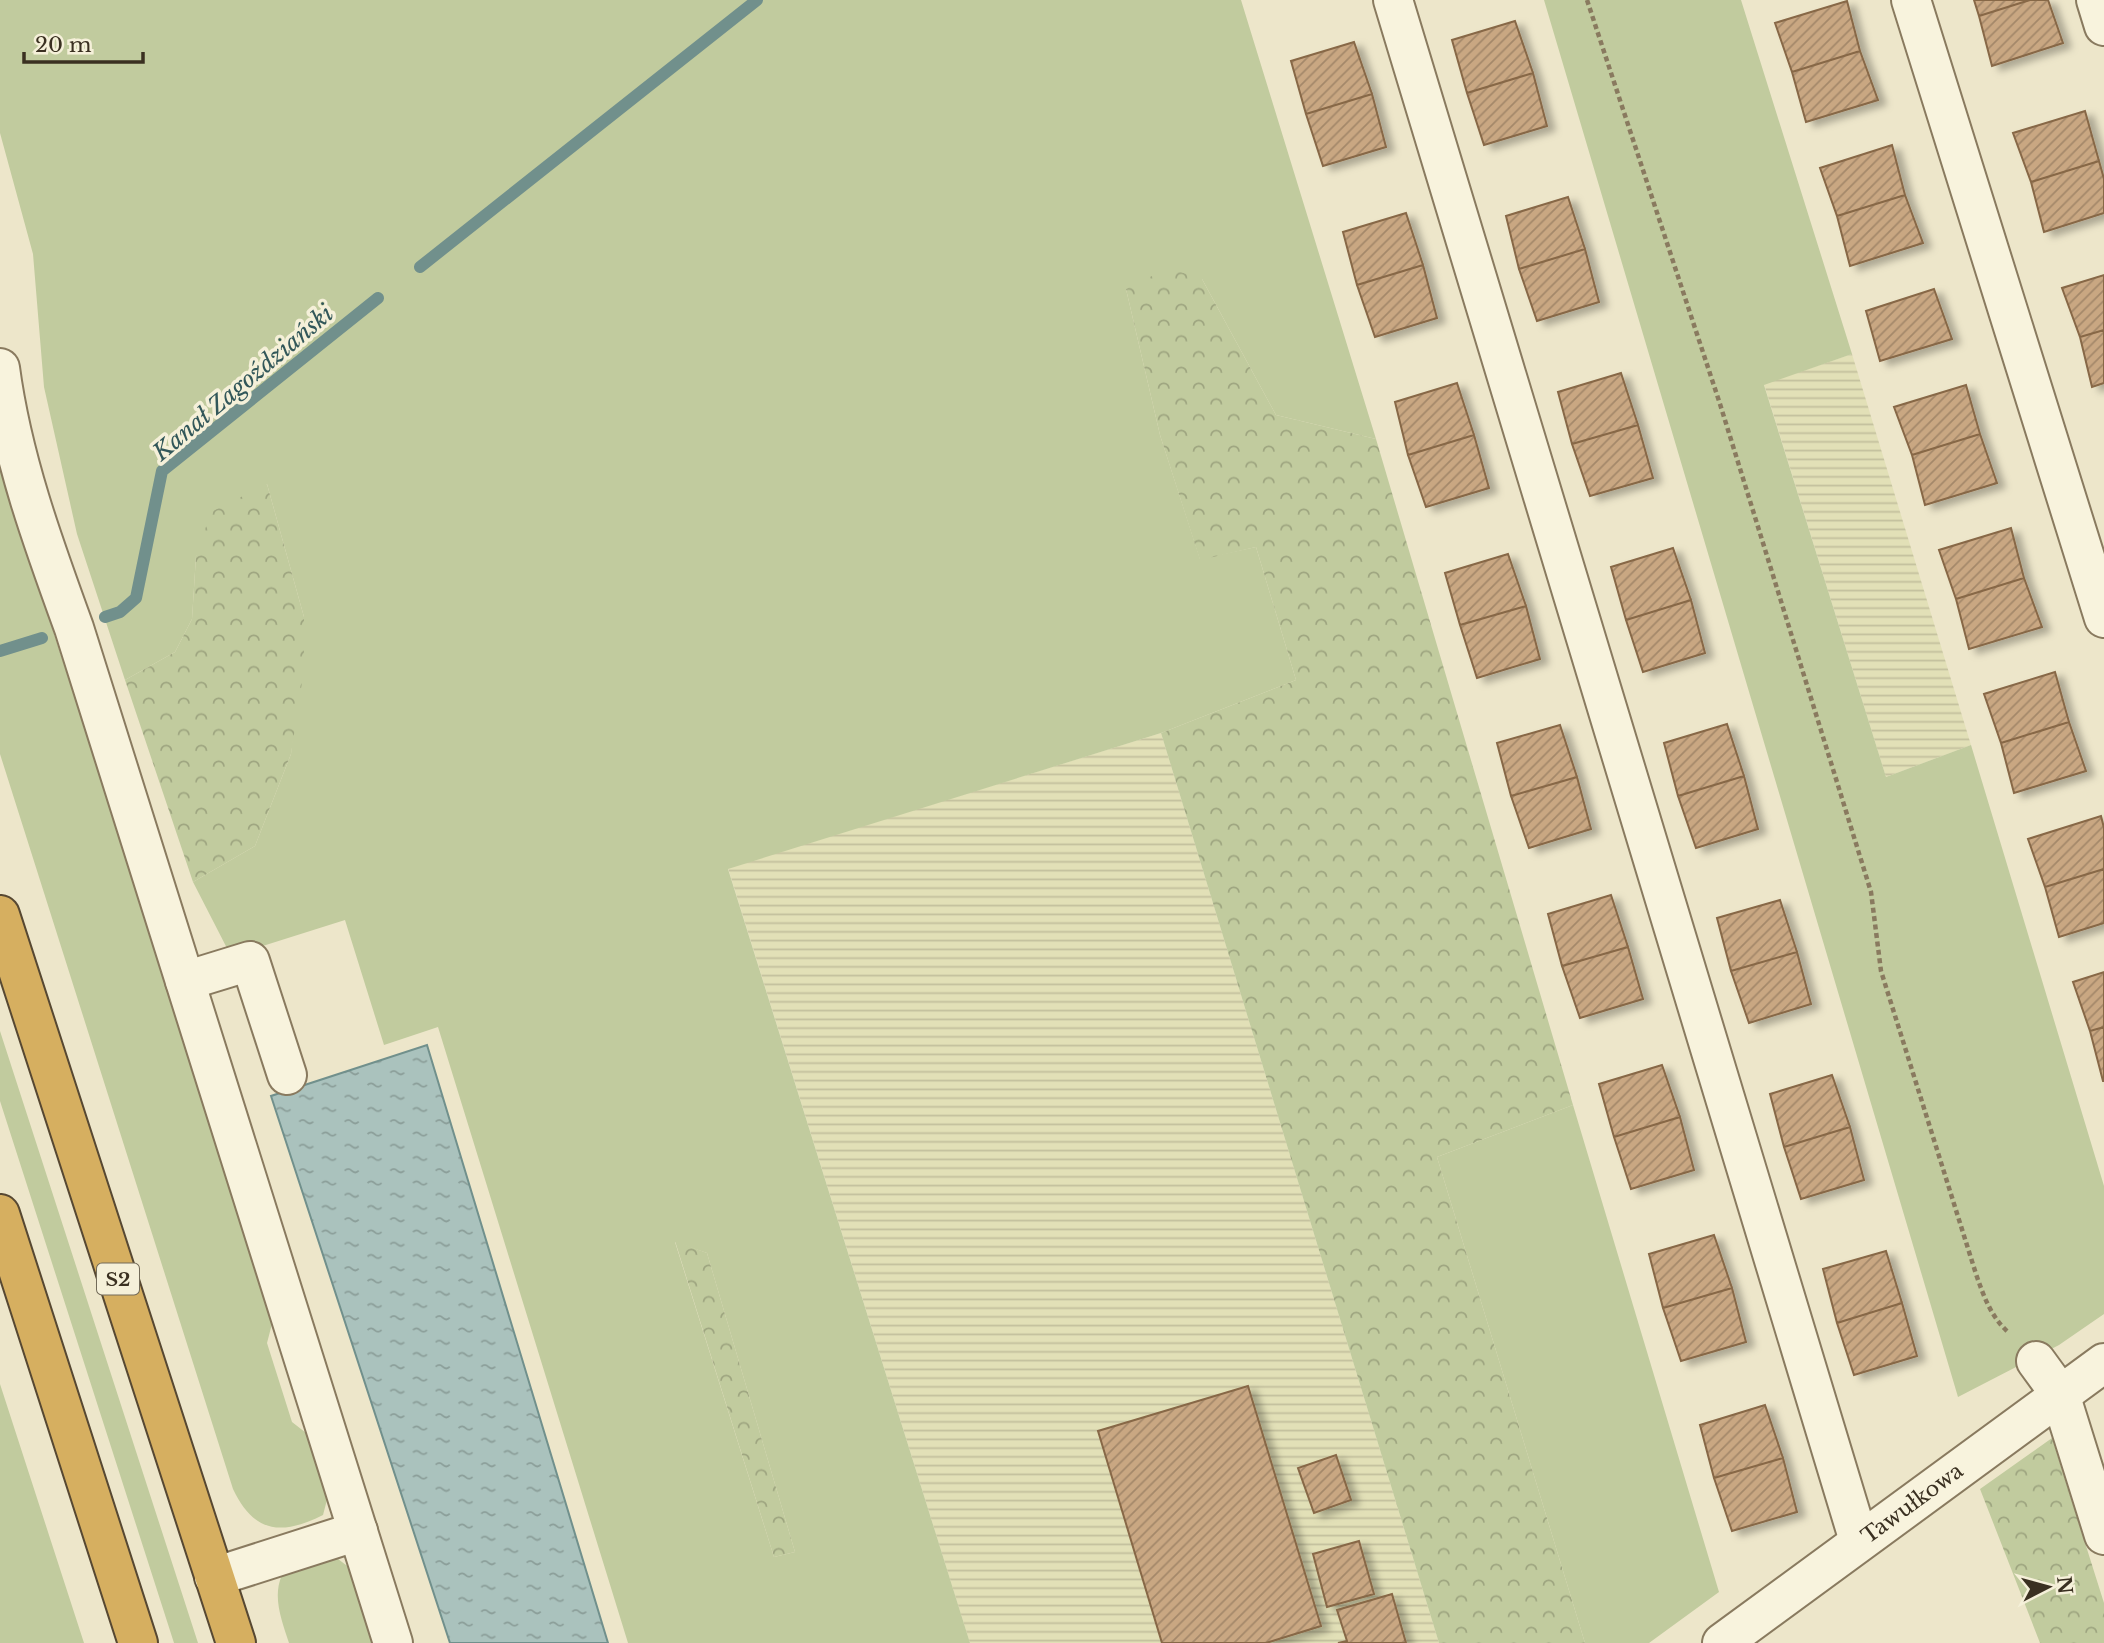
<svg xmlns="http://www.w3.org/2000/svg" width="2104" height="1643" font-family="'Libre Baskerville',serif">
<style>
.farmland{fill:url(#farmland-rules)}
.grass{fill:#c1cb9e;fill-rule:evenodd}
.forest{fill:url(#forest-crowns)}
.water{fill:url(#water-ripples);stroke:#71908c;stroke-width:2}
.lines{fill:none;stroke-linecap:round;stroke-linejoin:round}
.stream{stroke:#71908c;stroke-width:12}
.building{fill:url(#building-hatch);stroke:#876746;stroke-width:2;filter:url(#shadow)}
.minor-casing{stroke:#897a5f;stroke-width:42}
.highway-casing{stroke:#574832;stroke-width:42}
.path{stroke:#897a5f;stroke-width:4.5;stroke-dasharray:5 3.5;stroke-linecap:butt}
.minor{stroke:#f8f3dd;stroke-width:38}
.highway{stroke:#d6af60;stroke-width:38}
.labels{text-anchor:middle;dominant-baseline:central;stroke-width:7;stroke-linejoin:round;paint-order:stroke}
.shield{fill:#f5f0d9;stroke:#726a58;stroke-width:2}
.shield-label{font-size:19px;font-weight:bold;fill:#3a3021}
.street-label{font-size:21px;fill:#3a3021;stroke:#f5f0d9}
.water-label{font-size:23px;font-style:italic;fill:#325759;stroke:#f5f0d9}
</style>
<defs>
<pattern id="farmland-rules" width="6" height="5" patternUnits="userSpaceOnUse" patternTransform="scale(1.75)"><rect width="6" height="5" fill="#e2e0b7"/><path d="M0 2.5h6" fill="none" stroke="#c3c09d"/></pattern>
<pattern id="forest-crowns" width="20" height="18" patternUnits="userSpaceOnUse" patternTransform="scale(1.75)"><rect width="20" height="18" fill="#c1cb9e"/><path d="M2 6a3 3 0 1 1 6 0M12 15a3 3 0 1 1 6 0" fill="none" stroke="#9ea580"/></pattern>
<pattern id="water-ripples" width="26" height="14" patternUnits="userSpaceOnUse" patternTransform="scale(1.75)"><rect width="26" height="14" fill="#aac2bd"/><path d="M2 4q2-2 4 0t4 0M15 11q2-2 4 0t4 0" fill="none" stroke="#8b9e99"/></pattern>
<pattern id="building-hatch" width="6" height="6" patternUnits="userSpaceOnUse" patternTransform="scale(1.75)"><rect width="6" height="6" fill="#c9a782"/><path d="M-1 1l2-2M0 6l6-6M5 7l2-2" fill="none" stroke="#a4886a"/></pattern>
<filter id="shadow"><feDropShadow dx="8" dy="4.5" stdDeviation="3.5" flood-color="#0004"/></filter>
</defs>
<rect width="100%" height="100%" fill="#ede6ca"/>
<path class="farmland" d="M1852,354L1971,745L1886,777L1764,384Z
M1161,733L1439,1643H970L728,868Z"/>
<path class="grass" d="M0,0H1241L1376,439L1276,415L1202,279L1126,289L1160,435L1200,559L1256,547L1296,680L1161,733L728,869L970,1643H628L438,1027L384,1045L345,920L231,956L193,882L255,846L291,754L304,617L267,484L196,556L192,619L175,652L125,680L77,534L44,387L33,254L0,133ZM675,1242L707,1253L795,1552L774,1557Z
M1544,0H1741L1852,354L1764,385L1886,777L1971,745L2104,1186V1314L2059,1345L1958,1397Z
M0,448L18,522L274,1316L267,1343L292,1422L310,1436L328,1496L323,1515C281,1536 254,1533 233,1489L0,754Z
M0,1031L198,1643H174L0,1101Z
M1573,1105L1719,1592L1649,1643H1585L1437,1157Z
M0,1384L84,1643H0Z
M334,1556L350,1568L376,1643H289C282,1621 272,1597 282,1575Z"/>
<path class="forest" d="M1168,268L1202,279L1276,415L1376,439L1573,1105L1437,1157L1585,1643H1439L1161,733L1296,680L1256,547L1200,560L1160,435L1126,289Z
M267,484L304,617V669L291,754L255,846L193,882L125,680L175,652L192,619L196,556L211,512Z
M675,1241L707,1253L795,1552L774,1557Z
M2052,1438L2104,1603V1643H2040L1980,1489Z"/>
<path class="water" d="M427,1045L608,1643H450L271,1096Z"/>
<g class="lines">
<path class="stream" d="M420,267L757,0
M105,617L120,612L136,598L162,471L378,298
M0,651L42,638"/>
</g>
<path class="building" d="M1974,0H2030L1979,16Z
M2030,0H2048L2063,43L1992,66L1979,16Z
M1847,1L1860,51L1792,72L1775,23Z
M1515,21L1533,73L1467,93L1452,40Z
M1354,42L1372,94L1306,114L1291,61Z
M1860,51L1878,100L1806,122L1792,72Z
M1533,73L1547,126L1484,145L1467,93Z
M1372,94L1386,147L1323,166L1306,114Z
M2085,111L2099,161L2031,182L2013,133Z
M1892,145L1905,195L1837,216L1820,168Z
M2099,161L2104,179V213L2044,232L2031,182Z
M1905,195L1923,243L1850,266L1837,216Z
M1568,197L1585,249L1519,269L1506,216Z
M1406,213L1423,265L1357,285L1343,232Z
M1585,249L1599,302L1537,321L1519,269Z
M1423,265L1437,318L1375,337L1357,285Z
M2104,275V330L2080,337L2062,288Z
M1934,289L1952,339L1880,361L1866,311Z
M2104,330V383L2092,387L2080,337Z
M1621,373L1638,425L1572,444L1558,392Z
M1457,383L1474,435L1408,455L1395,402Z
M1966,385L1980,434L1912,455L1894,407Z
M1638,425L1653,478L1590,496L1572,444Z
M1980,434L1997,483L1925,505L1912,455Z
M1474,435L1489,488L1426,507L1408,455Z
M2011,528L2024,578L1956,599L1939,550Z
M1673,548L1691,600L1626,620L1611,567Z
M1508,554L1526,606L1460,625L1445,573Z
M2024,578L2042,627L1969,649L1956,599Z
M1691,600L1705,653L1643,672L1626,620Z
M1526,606L1540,659L1477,678L1460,625Z
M2055,672L2069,722L2001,743L1984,694Z
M2069,722L2086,771L2014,793L2001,743Z
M1727,724L1744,776L1678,796L1664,743Z
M1560,725L1577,777L1511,796L1497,743Z
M1744,776L1758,829L1696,848L1678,796Z
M1577,777L1591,829L1529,848L1511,796Z
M2101,816L2104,828V869L2045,887L2028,839Z
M2104,869V923L2059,937L2045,887Z
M1611,895L1628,947L1562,966L1548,914Z
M1780,900L1797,952L1731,971L1717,918Z
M1628,947L1643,999L1580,1018L1562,966Z
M1797,952L1811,1004L1749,1023L1731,971Z
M2104,972V1027L2090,1031L2073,982Z
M2104,1027V1081H2103L2090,1031Z
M1662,1065L1680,1117L1614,1137L1599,1084Z
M1832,1075L1850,1127L1784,1147L1770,1094Z
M1680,1117L1694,1170L1631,1189L1614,1137Z
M1850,1127L1864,1180L1801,1199L1784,1147Z
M1714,1235L1732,1288L1663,1308L1649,1254Z
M1886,1251L1902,1303L1837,1323L1823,1269Z
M1732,1288L1746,1342L1681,1361L1663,1308Z
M1902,1303L1917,1356L1854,1375L1837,1323Z
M1248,1386L1321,1626L1266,1643H1162L1098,1431Z
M1765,1405L1783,1458L1714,1478L1700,1425Z
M1336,1455L1351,1500L1314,1513L1298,1468Z
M1783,1458L1797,1512L1732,1531L1714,1478Z
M1359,1541L1374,1594L1327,1607L1313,1554Z
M1392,1594L1406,1643H1338L1347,1641L1337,1610Z"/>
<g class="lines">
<g class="minor-casing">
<g id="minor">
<path d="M1393,0L1859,1541"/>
<path d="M1911,0L2104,618"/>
<path d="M2096,0L2104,26"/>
<path d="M0,368C12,458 43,543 74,628L393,1643"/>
<path d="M185,981L250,961L287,1075"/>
<path d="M2036,1361L2060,1394L2104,1535"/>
<path d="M214,1577L358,1531"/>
<path id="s1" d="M1722,1643L2104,1363"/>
</g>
</g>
<g class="highway-casing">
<path id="highway" d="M0,915L236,1643
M0,1214L138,1643"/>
</g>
<path class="path" d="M1587,0L1720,404L1871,892L1881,971L1976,1274C1984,1297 1991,1317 2009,1333"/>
<use href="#minor" class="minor"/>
<use href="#highway" class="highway"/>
</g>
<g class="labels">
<rect class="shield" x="97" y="1263.5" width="42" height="31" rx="5"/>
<g class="shield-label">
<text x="118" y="1279">S2</text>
</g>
<g class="street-label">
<text stroke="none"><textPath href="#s1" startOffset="236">Tawułkowa</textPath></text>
</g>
<g class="water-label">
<text transform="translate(243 383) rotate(-40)">Kanał Zagoździański</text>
</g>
</g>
<g transform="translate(2048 1587) rotate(84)" stroke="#f5f0d9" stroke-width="5" paint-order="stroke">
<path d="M0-5L12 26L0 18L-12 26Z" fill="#3a3021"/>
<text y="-10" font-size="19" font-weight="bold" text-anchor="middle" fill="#3a3021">N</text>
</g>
<path d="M24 52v10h119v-10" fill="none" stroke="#3a3021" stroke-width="3.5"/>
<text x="35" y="52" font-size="21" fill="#3a3021" stroke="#f5f0d9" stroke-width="5" paint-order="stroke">20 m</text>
</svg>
